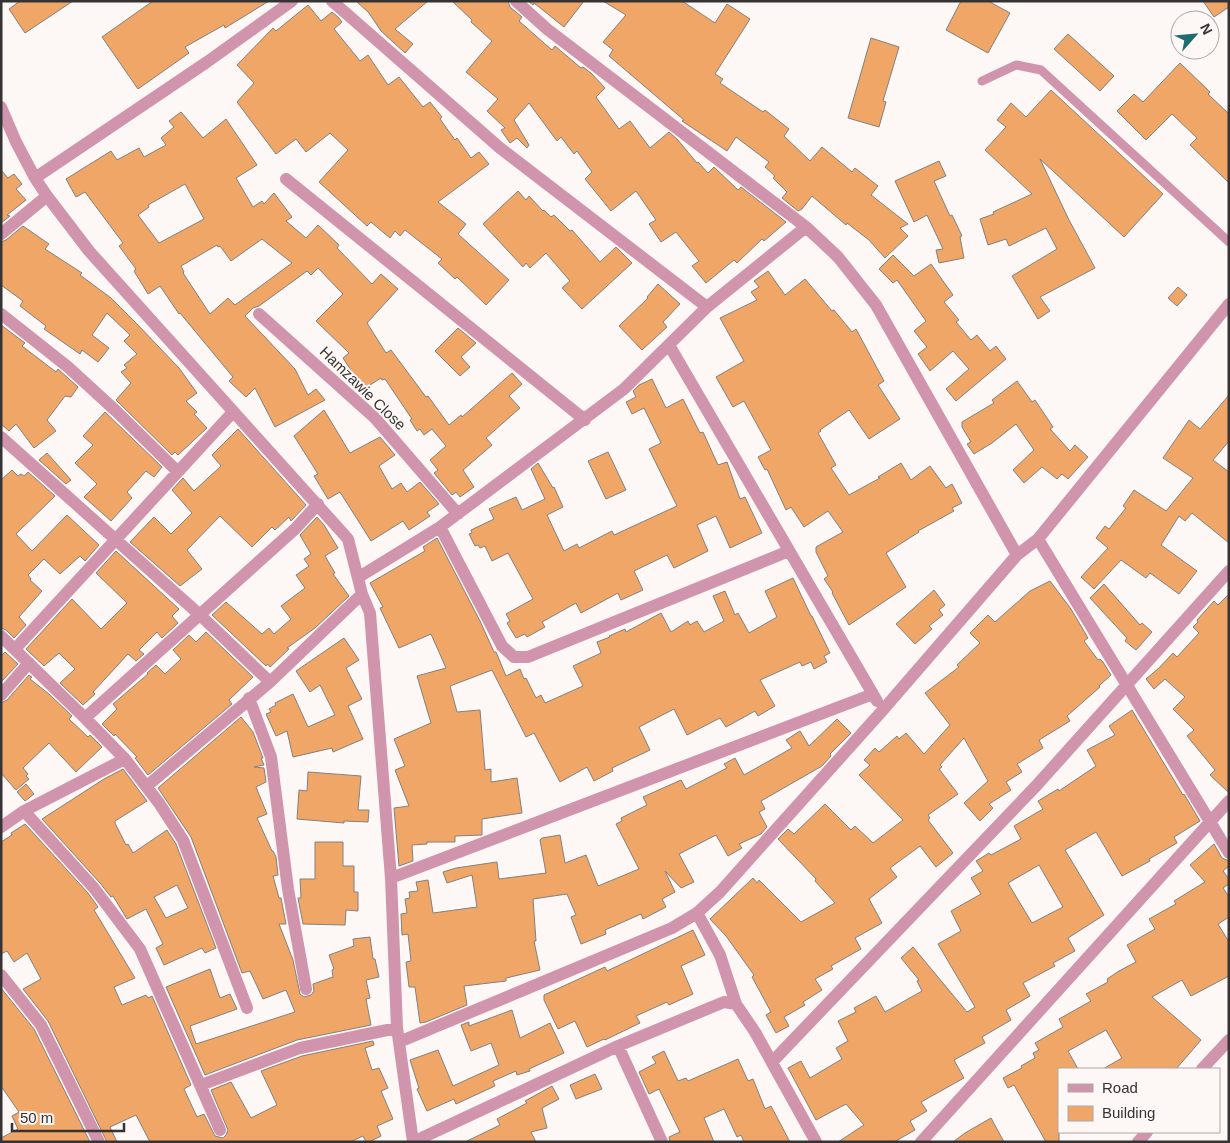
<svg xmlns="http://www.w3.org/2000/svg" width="1230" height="1143" font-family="Arial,sans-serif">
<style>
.building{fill:#f0a666;stroke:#84807d;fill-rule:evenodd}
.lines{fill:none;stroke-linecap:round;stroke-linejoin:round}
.lane{stroke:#d194ad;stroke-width:9}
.street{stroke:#d194ad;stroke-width:12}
.labels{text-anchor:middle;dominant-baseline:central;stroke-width:4;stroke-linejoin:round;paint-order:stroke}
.street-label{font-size:15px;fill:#353333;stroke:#fdf7f6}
</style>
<rect width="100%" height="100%" fill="#fdf7f6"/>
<path class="building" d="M20,1H73L25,33L9,9Z
M153,1H269L225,28L224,25L185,47L189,53L138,89L102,37Z
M356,1H428L395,29L413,44L405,53L381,31L369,13Z
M452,1H508L510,7L522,17L519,21L552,50L555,46L581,68L583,67L591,73L605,88L596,97L619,129L630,121L650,148L669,132L677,139L697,163L698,162L708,173L714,167L738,190L741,187L786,222L764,241L762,239L737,263L734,260L706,283L692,266L699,261L676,232L661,242L649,224L656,220L636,191L611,211L585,179L592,172L577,151L574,154L561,137L557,141L529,103L514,120L529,145L527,148L517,138L510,143L501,130L505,128L487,111L498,99L466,72L492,41L471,22L472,20Z
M528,1H584L564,27L534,3L533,5Z
M603,1H682L715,23L727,4L750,19L715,74L723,79L720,83L763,112L765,110L789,129L784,136L810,161L822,147L852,172L855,168L878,186L871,195L908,224L900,228L908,236L885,258L869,240L847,223L846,225L812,196L802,209L798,211L782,198L787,192L773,178L775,176L765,167L769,162L736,137L727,151L682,121L684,120L609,56L613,50L603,42L626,15Z
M961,1H988L1010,13L988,53L946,30Z
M1203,1H1229V7L1214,17Z
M308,5L321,21L332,12L338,17L342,22L334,29L360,61L368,55L388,85L399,77L423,107L430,102L442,117L440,119L455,140L457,138L471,158L479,152L489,164L438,202L466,224L458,234L509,280L486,305L457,277L455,279L438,263L442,259L405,230L400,236L395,231L390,238L371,222L367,226L319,182L348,150L330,133L306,152L296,139L276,154L237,102L254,83L237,65L273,28L276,31Z
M1068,34L1114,76L1100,91L1054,49Z
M871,38L899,47L883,101L886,102L879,127L848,118Z
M1180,63L1210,92L1208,94L1229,114V183L1190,145L1197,138L1172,114L1146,140L1117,111L1134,94L1143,102Z
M1051,90L1163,194L1124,237L1040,159L1069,220L1095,268L1040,297L1050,311L1038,319L1012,276L1057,249L1046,228L1009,246L1006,239L988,245L980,219L994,214L993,212L1032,194L985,150L1006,127L997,120L1011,103L1026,117Z
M181,112L203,138L226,119L257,165L236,178L253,207L262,201L264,204L274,193L292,217L286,221L306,238L318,225L339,245L337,248L372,284L381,274L398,289L367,323L386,353L391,350L426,397L428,396L449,425L461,415L462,417L512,373L522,384L509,396L520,408L486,438L492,445L463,470L474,487L460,497L456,492L452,495L434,473L438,470L430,460L446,446L432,429L424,435L420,429L417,431L410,420L412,419L385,379L382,380L381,378L359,392L350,378L354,375L343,358L349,353L316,321L343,294L318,268L311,275L307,271L259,306L253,308L245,316L295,369L308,395L316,389L325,400L275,427L255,388L246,397L229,381L233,377L180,313L179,314L160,286L148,294L134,271L136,269L119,246L123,243L85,192L76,197L66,179L111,151L117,160L139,148L144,157L166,145L161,138L174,127L169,121ZM185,184L204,219L159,243L138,215L149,207L148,205ZM262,239L292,263L235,305L228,298L210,314L183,273L184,272L181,266L217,245L218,247L220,246L231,261Z
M939,161L946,176L934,181L950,216L952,215L962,236L960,237L964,258L939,263L936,250L943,249L927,215L914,222L895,181Z
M1,170L8,178L14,174L22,184L16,189L26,200L7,215L10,216L1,223Z
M518,191L526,200L529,196L543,211L544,210L551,217L554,215L570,231L572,230L600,262L616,247L632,263L582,309L562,288L570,281L546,253L530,268L526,263L523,267L483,224Z
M23,226L49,244L45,249L82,273L80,275L111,298L137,324L179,368L197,393L186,401L197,412L194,414L207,428L178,455L175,452L172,455L116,400L131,383L121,372L127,368L124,365L137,354L124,341L130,335L107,313L92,335L109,348L98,362L82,350L80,354L44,329L46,326L20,306L23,301L1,285V242L6,240Z
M893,255L914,276L931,264L953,295L944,302L959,320L956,322L971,340L977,335L990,351L996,346L1006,359L956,401L946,389L969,369L953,351L930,371L918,354L927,347L914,331L926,321L897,280L893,283L879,269Z
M768,271L785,295L805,279L832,311L834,310L852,332L856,329L884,381L878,385L900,419L869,439L849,410L820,430L821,431L818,433L836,465L831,468L849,495L880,478L878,477L901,463L911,480L930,466L946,488L952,484L962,503L952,508L954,511L918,531L919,532L886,553L906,587L849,625L832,593L833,592L824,579L828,576L816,552V547L843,532L828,511L804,527L791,507L786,510L767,469L765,470L758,457L771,450L744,401L733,407L716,377L744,361L720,318L757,300L751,292L759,287L754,281Z
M658,284L680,304L663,322L667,327L642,350L619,326L648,298L647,297Z
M1178,287L1187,295L1177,306L1168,298Z
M1,325L25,343L22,346L56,372L58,369L78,387L71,397L65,396L47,420L56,431L34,448L16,424L9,431L1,424Z
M458,328L476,343L461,357L470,367L460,376L435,351Z
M652,379L666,408L683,399L700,433L703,432L718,465L727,462L740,499L745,497L762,533L730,548L716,516L697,525L708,551L674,568L667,555L634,571L643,590L621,600L618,593L581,613L576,603L542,622L545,627L527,637L525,634L516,638L507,623L510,621L506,614L533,599L508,553L492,561L485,546L480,548L478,545L475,546L469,534L472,533L471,530L494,519L489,509L516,497L522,510L545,499L531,469L538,463L553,488L554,487L563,507L547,515L564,551L577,544L579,548L612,531L614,535L677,506L649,449L661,443L644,408L632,414L626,402L636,397L633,391L639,385Z
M1017,381L1032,402L1035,400L1053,427L1050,429L1070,451L1075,445L1088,457L1068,479L1062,474L1057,479L1042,467L1024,483L1013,470L1034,450L1016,424L992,443L974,454L967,444L971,442L962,427V422L994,403L992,400Z
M1229,395V441L1213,460L1229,472V543L1192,513L1185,521L1179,516L1161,545L1197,571L1179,594L1150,573L1146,578L1121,560L1094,589L1081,577L1108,548L1096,538L1105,526L1109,529L1126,508L1123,506L1134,490L1166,511L1193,478L1163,458L1189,420L1200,429Z
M324,410L350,453L380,437L395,455L379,466L392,489L401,483L407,492L420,482L439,504L427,512L430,516L409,530L403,521L371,541L340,492L328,499L314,476L318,474L294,436Z
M105,412L162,467L154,477L146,471L127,492L132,498L111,521L84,497L97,484L75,463L93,445L83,436Z
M238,429L306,505L291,521L289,517L275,530L272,527L252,547L220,516L187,550L202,569L180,586L130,542L154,517L171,534L192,513L172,490L183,478L194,491L221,466L212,455Z
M608,452L626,490L606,499L588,461Z
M47,453L71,480L66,484L39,460Z
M12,470L18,476L21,474L24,476L28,472L55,496L16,534L32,551L67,515L99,545L85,561L80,556L60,574L44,559L28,575L31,579L30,580L42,591L19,617L26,625L14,638L6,630L1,628V480Z
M317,517L324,525L338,548L325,556L335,573L333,574L349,596L315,628L287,648L289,649L270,667L268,664L266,666L212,615L226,602L262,634L269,628L274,634L291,619L281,606L305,588L296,575L309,566L304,559L311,554L300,535Z
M437,538L480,621L494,652H496L506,676L520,669L524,679L526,678L536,698L541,695L545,703L583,686L573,666L601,653L597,642L610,637L609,636L625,629L626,632L661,613L671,632L688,621L690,625L697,621L704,632L724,621L713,596L725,591L735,615L738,613L749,633L777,617L765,591L793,578L811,616H812L830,653L824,656L827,662L814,669L811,662L802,666L800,662L760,680L775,706L758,716L755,711L726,727L720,718L687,735L674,709L639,727L650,750L612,768L613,771L594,781L587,767L560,782L534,733L526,737L492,670L450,686L457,712L480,710L485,770L491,769V782L517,778L522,813L482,819V835L455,836V842H427V844L412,845L413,861L399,866L394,808L409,806L395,770L405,766L394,739L431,723L417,676L446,668L431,634L399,648L380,608L383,607L370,583L425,551L423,547Z
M116,551L179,609L172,616L178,623L162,638L157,632L139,650L144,654L136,661L128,654L93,692L95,694L83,705L60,683L75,669L59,653L44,666L26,649L72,599L101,629L127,603L96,573Z
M1050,581L1071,609L1088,638L1084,641L1098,660L1100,659L1103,662L1111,675L1099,686L1100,687L1067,716L1070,721L1039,740L1043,748L1017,764L1022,772L1006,782L1011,790L989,804L993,808L980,821L964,803L988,781L964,738L940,765L942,767L939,769L958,794L928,815L930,818L928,820L953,853L936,867L920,846L890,868L897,877L869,899L882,923L855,938L861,949L831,966L833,969L815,979L822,990L803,1002L805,1005L784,1017L789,1026L776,1033L766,1015L771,1012L752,977L754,975L726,936L710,919L753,878L757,883L759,880L801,922L835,903L815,881L816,879L778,839L788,829L794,834L825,804L851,830L855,826L873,843L903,820L859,775L870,765L864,760L875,748L879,752L897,736L899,739L906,733L924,754L950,725L925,693L959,667L957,665L980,643L970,633L988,615L995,622L1030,591Z
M1104,584L1140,625L1142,623L1152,632L1136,650L1125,641L1127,638L1090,598Z
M934,590L945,605L939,610L943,615L929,626L932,629L915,644L896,624Z
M1229,594V793L1210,775L1215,770L1187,736L1194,730L1173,709L1185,697L1165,679L1154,689L1146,679L1159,668L1173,653L1177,657L1199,633L1193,627L1198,622L1197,620L1214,601L1218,605Z
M206,632L253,677L229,700L232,704L148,775L135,758L137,757L115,734L114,736L102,724L117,709L113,704L148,674L147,673L156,665L165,674L181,659L173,650L189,635L196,642Z
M344,638L359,660L346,668L362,699L348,706L363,739L333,752L332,748L293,757L287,731L276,736L266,714L271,712L269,709L276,705L275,703L293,694L308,727L335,715L320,685L310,692L296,671Z
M5,652L18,664L1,682V656Z
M29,675L32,677L30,679L49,694L72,716L69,719L88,737L90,735L102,747L76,772L49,743L23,768L28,774L26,776L29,779L16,790L1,773V703L7,700Z
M1132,710L1183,795L1184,794L1200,821L1174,837L1177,843L1149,859L1150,861L1122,876L1096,832L1065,850L1104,915L1068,938L1075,951L1053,963L1055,966L1023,983L1030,996L1006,1010L1011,1020L982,1037L985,1043L954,1060L964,1078L921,1102L927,1111L910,1121L915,1130L894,1142H838L864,1125L846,1104L816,1120L788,1068L801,1061L810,1078L842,1059L836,1048L848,1041L838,1021L856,1012L854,1008L876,996L885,1012L922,991L917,981L919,980L901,958L913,947L967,1012L975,1007L938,944L961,931L951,911L981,894L971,878L983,871L976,861L989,853L991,855L1021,839L1014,826L1043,809L1038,801L1058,789L1059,791L1096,766L1087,750L1115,735L1109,726ZM1039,865L1063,907L1032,923L1008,883Z
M241,717L253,732L263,758H261L264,765L254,767L264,768L266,782L256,787L267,814L257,818L272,851H273L276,857L278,875L273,876L279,898H281L286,924H279L293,960L300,994L304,997L311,995L314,991L313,984L333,977L332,970L334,969L329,955L354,946L353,939L370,937L373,959H375L379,977L366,980L370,998L366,999L371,1025L297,1040L205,1075L166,987L210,969L220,998L230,994L237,1009L190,1026L196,1044L295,1012L286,990L263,999L250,971L242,973L191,837L158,788Z
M837,719L851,733L830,754L831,756L822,766L761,801L765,809L759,812L767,827L761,834L739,844L742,848L728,856L716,835L679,854L694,882L681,888L665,871L675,892L662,899L666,907L643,919L641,914L605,930L606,934L581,944L571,917L576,915L567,894L533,899L536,941H534L540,970L506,978V981L464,986L467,1005L426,1022L420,1023L415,987H409L406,962L411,961L408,934L402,935L401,914L407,913L405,899L410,898L409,892L418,891L416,882L428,880L433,913L477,907L472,875L447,883L443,872L456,868L497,862L499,879L546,873L540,840L542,838L560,835L565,863L586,855L598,886L639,869L616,824L622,821L621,818L647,805L643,797L681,780L686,789L727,768L724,764L735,758L744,775L792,748L786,740L800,731L809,746Z
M123,769L147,801L115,821V823L126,845L128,844L133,853L167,830L176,844L216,948L205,953L202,948L164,965L156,948L163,944L146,909L127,919L113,896L111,897L100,883L42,819L104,779ZM177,885L188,908L166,918L154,897Z
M308,772L361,776L358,810H369L368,822L344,821V823L297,819L299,790L307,791Z
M26,784L34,794L25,801L17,792Z
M25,824L88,893L98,907L94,910L135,978L114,987L122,1005L146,995L148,998L152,996L191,1085L184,1089L197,1117L204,1114L215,1136L223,1138L226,1135L228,1130L211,1090L231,1082L251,1118L277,1105L261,1071L302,1056L373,1041L374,1045L365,1048L372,1070L379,1068L388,1088L381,1091L393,1119L377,1126L381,1136L369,1142H366L363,1136L350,1142H150L136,1115L110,1127L117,1142H107L48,1021L23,989L41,979L27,953L14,962L7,951L1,954V842L12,835L11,833Z
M315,842H343V866H354V892H358V911L346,910L345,925L303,924L298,898H301L300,879H315Z
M1214,844L1222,858L1229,861V866L1223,871L1229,879V884L1223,888L1229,897V917L1218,924L1229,942V976L1191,996L1182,980L1152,997L1201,1040L1176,1069H1103L1122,1058L1106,1030L1068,1051L1078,1069H1059V1142H1046L1014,1085L1008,1088L1003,1078L1022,1068L1021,1066L1035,1058L1033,1053L1039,1050L1035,1043L1063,1027L1059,1019L1091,1001L1086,994L1108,982L1107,979L1119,971L1136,962L1127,945L1155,929L1149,919L1176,904L1174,901L1205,882L1190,865Z
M693,930L705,955L681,966L693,994L669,1005L667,1002L636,1016L640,1023L605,1040L604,1039L587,1047L575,1021L558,1029L544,1000V995L605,967L607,971Z
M1,988L34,1029L90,1142H1V1138L18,1129L12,1116L19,1112L1,1086Z
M512,1010L520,1038L550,1023L564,1053L529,1069L530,1071L517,1075L516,1071L493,1081L495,1086L456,1104L454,1099L427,1111L417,1089L419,1088L410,1060L438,1050L453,1086L499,1065L491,1043L471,1051L461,1025L469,1022V1026Z
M664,1051L678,1081L686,1078L688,1081L738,1059L748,1081L753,1079L765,1109L771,1106L790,1142H744L741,1135L737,1137L724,1109L704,1118L714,1142H670L669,1137L680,1132L659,1089L649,1094L639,1072L656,1063L652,1057Z
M595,1074L602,1089L576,1099L570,1085Z
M552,1086L559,1099L542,1108L547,1128L531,1132L536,1142H465L500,1125L497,1119L527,1103L525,1101Z
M991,1118L1004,1142H953L965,1133Z"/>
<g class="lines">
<path class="lane" d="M982,81L1016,65L1041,70L1229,242"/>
<path class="street" d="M332,1L500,148L707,307
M516,1L547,29L806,227L838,257L876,305L1017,555
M1,107L16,142L35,178L47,196L89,251L348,539L362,594L370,613L391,878L397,1028L413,1142
M35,178L207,62L292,1
M286,179L585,420
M1,234L47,196
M1,314L68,367L116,411L177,471
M259,314L375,418L458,514
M669,345L877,701
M1,437L200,615L270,682
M440,527L502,646L514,657H528L789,551
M1038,539L1229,853
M359,577L440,527L624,389L707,307L806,227
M1,636L85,718L125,759L159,803L183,840L247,1008
M15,649L233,412
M1,695L29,663
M249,698L271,757L288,889L306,989
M85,718L295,529L318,504
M147,786L270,682L362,594
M24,811L94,888L140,949L220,1130
M1,827L24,811L125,759
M391,878L873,694
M697,913L720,955L736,1004
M1,975L41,1025L99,1142
M399,1042L672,928L697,913L720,892L882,711L1017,555L1038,539L1229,304
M618,1046L662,1142
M772,1062L1036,786L1229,571
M1202,1069L1229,1040
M201,1085L300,1048L397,1028
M413,1142L618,1046L724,1002L736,1004L755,1032L816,1142
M921,1142L1229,801
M1138,1142L1147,1132"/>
</g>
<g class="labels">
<g class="street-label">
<text transform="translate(363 388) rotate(44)">Hamzawie Close</text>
</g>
</g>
<rect width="1230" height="1143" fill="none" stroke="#353333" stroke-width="5"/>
<rect x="1058" y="1068" width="162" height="65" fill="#fdf7f6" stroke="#ada9a8"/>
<rect x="1068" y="1084" width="25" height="8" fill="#d194ad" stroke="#ada9a8"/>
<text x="1102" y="1093" font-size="15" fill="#353333">Road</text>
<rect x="1068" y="1106" width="25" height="15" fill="#f0a666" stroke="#ada9a8"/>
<text x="1102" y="1118" font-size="15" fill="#353333">Building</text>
<g transform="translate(1195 35) rotate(63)"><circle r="24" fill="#fdf7f6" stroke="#ada9a8"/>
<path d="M0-4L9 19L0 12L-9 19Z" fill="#216d6e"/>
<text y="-8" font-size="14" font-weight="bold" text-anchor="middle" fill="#353333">N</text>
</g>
<path d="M12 1123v8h112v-8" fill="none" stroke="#353333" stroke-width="2.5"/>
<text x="20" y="1123" font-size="15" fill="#353333" stroke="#fdf7f6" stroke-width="4" paint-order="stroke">50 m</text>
</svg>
